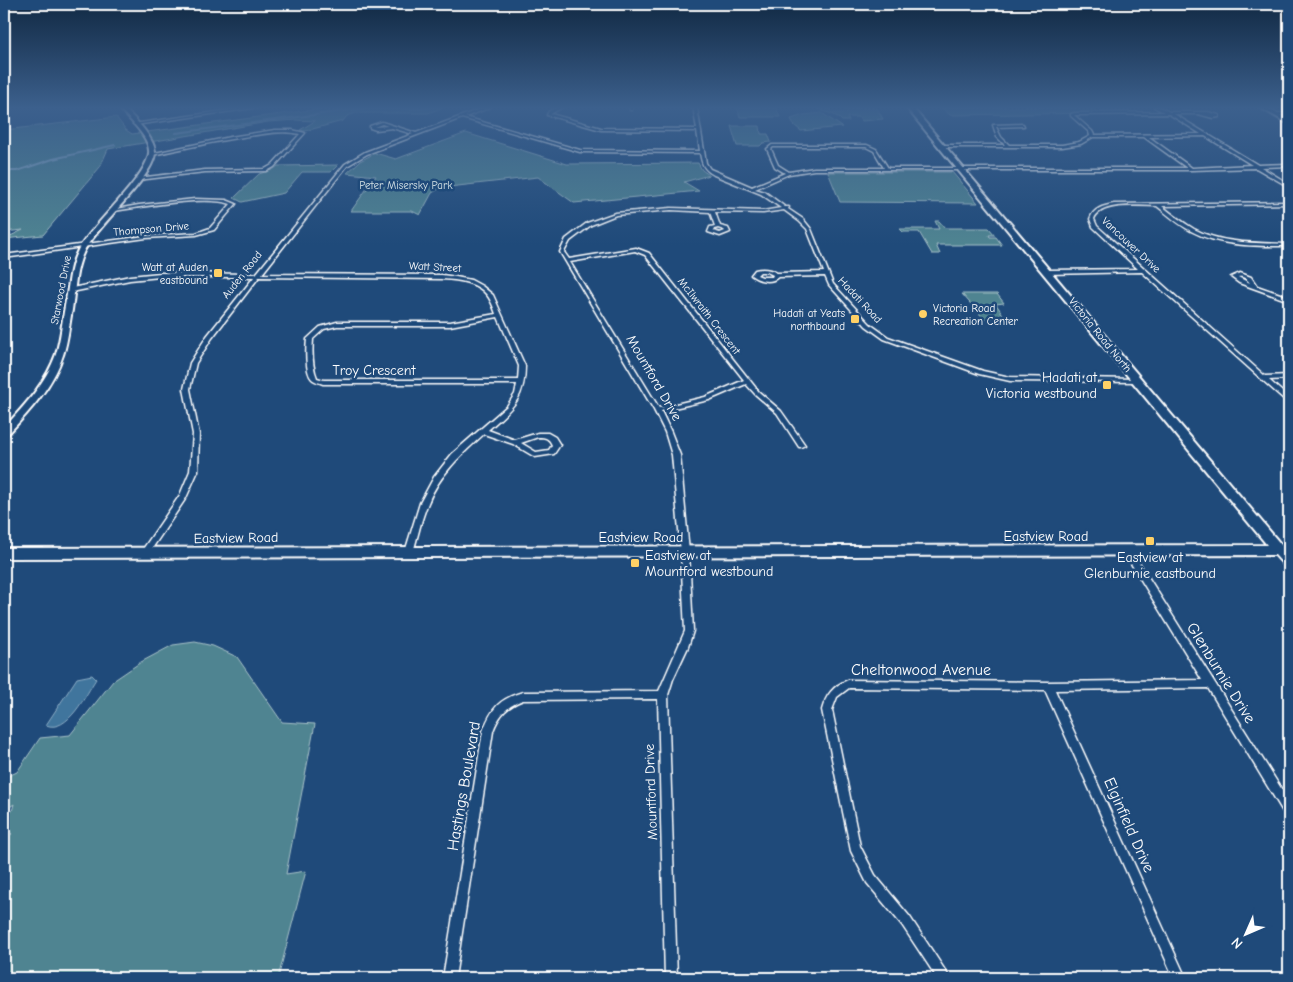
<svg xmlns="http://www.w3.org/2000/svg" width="1293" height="982" font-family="'Comic Neue',sans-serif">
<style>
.green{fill:#508491;stroke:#a8c2c8}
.water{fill:#40759d;stroke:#8cacc4}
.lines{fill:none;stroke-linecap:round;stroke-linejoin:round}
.stream{stroke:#8cacc4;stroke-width:2}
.minor-casing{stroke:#fff;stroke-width:3}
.tertiary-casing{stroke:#fff;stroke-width:4}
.secondary-casing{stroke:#fff;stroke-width:4}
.minor{fill:#1f4a7a;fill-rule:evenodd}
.tertiary{fill:#1f4a7a;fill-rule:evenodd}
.secondary{fill:#1f4a7a;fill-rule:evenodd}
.poi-dot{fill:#ffd166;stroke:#1f4a7a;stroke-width:2}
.labels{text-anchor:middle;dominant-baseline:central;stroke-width:5;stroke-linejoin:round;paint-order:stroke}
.far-park-label{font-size:11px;fill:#d3e0e4;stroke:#1f4a7a}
.far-street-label{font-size:11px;fill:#fff;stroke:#1f4a7a}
.far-poi-label{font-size:11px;fill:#fff;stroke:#1f4a7a;text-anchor:end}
.street-label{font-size:14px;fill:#fff;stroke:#1f4a7a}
.poi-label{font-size:14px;fill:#fff;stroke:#1f4a7a;text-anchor:end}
.near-street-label{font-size:16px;fill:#fff;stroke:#1f4a7a}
</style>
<rect width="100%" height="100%" fill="#1f4a7a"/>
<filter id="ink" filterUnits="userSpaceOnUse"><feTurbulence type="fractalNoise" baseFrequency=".02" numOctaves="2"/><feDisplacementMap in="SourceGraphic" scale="10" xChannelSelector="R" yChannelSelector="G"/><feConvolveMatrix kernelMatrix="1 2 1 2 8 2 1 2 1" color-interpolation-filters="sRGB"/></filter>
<g filter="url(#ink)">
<path class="green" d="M333,107H444L428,113H356L347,116L343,121L305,131L300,130L315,121L296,120L268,122L108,149L100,167L43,235L4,239L23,230L4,232V130L116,117L126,130L132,134Z
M737,107H776L780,117H740Z
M816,107L829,108L832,113H847L844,108H877L883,119L862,121L859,117H847L849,121H842C835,112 822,113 816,107Z
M941,107H1091L1099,113L950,115Z
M822,113L842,127L801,131L794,125L791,119L803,115Z
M731,126H760L761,134H768L771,142L763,143L760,146H737Z
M466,133L567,164L698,163L702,170L709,175L684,182L699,191L574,203L538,177L440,188L432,193L420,215L412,211H351L376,176L347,173L360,161L375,153L396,159Z
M338,165L331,172H302L284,193L242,202L234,198L259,174L274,169L278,166Z
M828,172H952L978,203L840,202Z
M935,221H939L945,228H989L995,235H989L990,237H996L1002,245H936L940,254H932L919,232H903L900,229H939Z
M962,294H997L1004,303L996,304L1004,316L985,320Z
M195,642L213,646L237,657L282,722L315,724L286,874L306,871L278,978H4V839L12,834L10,832L4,834V818L12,811L14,804L4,811V778L17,772L40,738L70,735L113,681L141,662L173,645Z"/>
<path class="water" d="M92,675L96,679C86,694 68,734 46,725L77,678Z"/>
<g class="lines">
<path class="stream" d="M176,133L360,109H420L434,107
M4,171H17L53,159L115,145"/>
<g class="minor-casing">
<path id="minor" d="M250,107H260L135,125L133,124Z
M486,107H491L465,117L580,150L700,151L697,131L601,130L547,115L549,111L558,107H563L552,113L551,114L601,128L697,129L693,107H697L706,163L710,169L752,187L785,173L775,167L767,149L772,145H867L876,149L888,168H1187L1144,137H1093L1081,144L1062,147H942L940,146L942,145H1005L997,137L993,125L1023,124L1024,126L996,127L1001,137L1009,145H1062L1079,142L1090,136L1089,132L1071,116V114L1075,113L1164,112L1154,107H1159L1170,112H1208L1219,115V117L1213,118L1198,114H1174L1258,165L1289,164V166L1261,167L1289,184V187L1256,168L1191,170H814L789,174L755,189L765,192L785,207H789L788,209L803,219L811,229L833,284L870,324L888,337L983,371L1010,377L1139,379V381L1137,382L1010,381L979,374L884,339L866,326L829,285L825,276L778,277C771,284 759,281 751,275L755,270C763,268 770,269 777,273L824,272L807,229L799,221L784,210L763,213L715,212L720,226L728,228L730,232L720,236L708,232L710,227L715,226L710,212L671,210L616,215L591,225L570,241L564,252L569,259L636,248L649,253L759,392L781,411L805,445L801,447H799L777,413L755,394L746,384L709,400L661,411L671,432L680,455L689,552L693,631L688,647L673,679L668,695L677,978H665L658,699L523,700C507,706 499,715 493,731L455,978H443L483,731C492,708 499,699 523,692L659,691L685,631L681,552L672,455L665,432L654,410L560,252L566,239L587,223L615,213L671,208L763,211L781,208L761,194L714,175C703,169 702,164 700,153L580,152L462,118L367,154L347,166L262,274L442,275L456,277L471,280L482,286L493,295L525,366C525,400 511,409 488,430L515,440L538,433H548L555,437L560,445L554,454L535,457L513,444L484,434C462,454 439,475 428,503C421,519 418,536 413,552L412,554H406L405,552L420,503L434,477L452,454L507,406L515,394L517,384H323C320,383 314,381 312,379C305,372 306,348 307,339L320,327L337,322H450L496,314C494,308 491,300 487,295C477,282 458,280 442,279L259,277L212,338L196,363L190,389L199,434L198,471L186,498L147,556H141L140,554L141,552L180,495L190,471L193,434L184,389L190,363L207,336L254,277H160L130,280L72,292L69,290L72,288L130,276L160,273L256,274L345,164L365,152L413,134L392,128L376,130L370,128V126L382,122L416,133ZM1169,114L1201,134L1094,135L1092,131L1074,115ZM382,124L388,126L374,127ZM1205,136L1252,165L1192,168L1149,137ZM773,147H866L874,151L884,168H814L789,172L778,165L771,149ZM718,228L724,230L725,231L720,233L713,231L714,229ZM635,251L645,255L744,380L705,397L659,408L570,262ZM760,272H767L773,275L772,277H762L757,275ZM498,317L519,366L518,380H324L317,378C312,366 312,352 313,339L324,329L337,326H450ZM538,437C546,437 549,438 552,445L549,450L536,452L521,443Z
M629,107H633L632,110H630Z
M1274,113H1289V115H1273Z
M275,130H292L305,133L274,167L267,171L205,172L138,180L136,179L138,178L205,170L265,169L272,165L300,134C282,130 262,134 243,137C212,142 182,149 152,155L150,154L230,137Z
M195,199L226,200L236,204L214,230L196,235L146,238L4,258V255L146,236L196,233L210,228L231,204C205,195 142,207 113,211L111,210L139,205Z
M1289,202V204L1162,206C1172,214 1182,222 1194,229C1222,244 1257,243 1289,244V246C1256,246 1221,247 1191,231C1178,224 1168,215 1157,206C1140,206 1101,201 1094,219L1097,226L1265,376L1289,375V379L1269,380L1289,398V403L1287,402L1142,272L1048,274L1045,272L1048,270L1138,269L1093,227L1090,219C1094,208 1103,206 1114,204Z
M1240,273L1251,277L1257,286L1289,297V301L1239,283L1231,277ZM1238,277C1243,276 1247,279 1250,283Z
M1127,547L1130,548L1289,801V816L1285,815L1208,688L1055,690L1186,978H1174L1045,690L849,688L837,697L832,710L860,846L875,875L910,917L950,978H937L902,925L867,883L851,851L822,710C826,695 833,686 848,680L1048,682L1202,680L1124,552L1123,550L1124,548Z"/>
</g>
<g class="tertiary-casing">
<path id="tertiary" d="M118,107H123C132,116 156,139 155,153C153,178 98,225 84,251C75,269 75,291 72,310C69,325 68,341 63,355C53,386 29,412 7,435L4,436V428C24,406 46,383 56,354C61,338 62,322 65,306C69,287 69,267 78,250C92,225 147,177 149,153C151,138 127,117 118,107Z"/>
</g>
<g class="secondary-casing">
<path id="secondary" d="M906,107H912L1283,547L1289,555V568L1285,566L1275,555L4,558V548L1267,545Z
M1259,107H1266L1289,120V124Z"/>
</g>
<use href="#minor" class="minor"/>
<use href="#tertiary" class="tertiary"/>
<use href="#secondary" class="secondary"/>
</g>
</g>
<linearGradient id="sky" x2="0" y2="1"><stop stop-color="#112943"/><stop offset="0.44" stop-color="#3c608d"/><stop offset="1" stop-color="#3c608d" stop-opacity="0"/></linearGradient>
<rect width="1293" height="245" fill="url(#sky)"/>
<g class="poi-dot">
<rect x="213" y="268" width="10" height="10" rx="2.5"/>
<circle cx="923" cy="314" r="5"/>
<rect x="850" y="314" width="10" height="10" rx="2.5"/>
<rect x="1102" y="380" width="10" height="10" rx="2.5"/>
<rect x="1145" y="536" width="10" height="10" rx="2.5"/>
<rect x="630" y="558" width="10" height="10" rx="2.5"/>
</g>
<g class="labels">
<g class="far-park-label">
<text x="406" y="185">Peter Misersky Park</text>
</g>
<g class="far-street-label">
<text transform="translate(151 229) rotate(-5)">Thompson Drive</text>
<text transform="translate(1131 245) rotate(43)">Vancouver Drive</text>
<text transform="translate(435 267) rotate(3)">Watt Street</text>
<text transform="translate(242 275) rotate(-52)">Auden Road</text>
<text transform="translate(61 290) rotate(-79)">Starwood Drive</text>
<text transform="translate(860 300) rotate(47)">Hadati Road</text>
<text transform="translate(709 316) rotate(52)">McIlwraith Crescent</text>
<text transform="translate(1100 335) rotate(51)">Victoria Road North</text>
</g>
<g class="far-poi-label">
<text x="208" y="267">Watt at Auden<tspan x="208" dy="13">eastbound</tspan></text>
<text x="933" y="308" text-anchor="start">Victoria Road<tspan x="933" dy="13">Recreation Center</tspan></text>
<text x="845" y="313">Hadati at Yeats<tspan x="845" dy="13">northbound</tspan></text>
</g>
<g class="street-label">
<text x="374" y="370">Troy Crescent</text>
<text transform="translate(654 378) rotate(60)">Mountford Drive</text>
<text x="1046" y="536">Eastview Road</text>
<text x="641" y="537">Eastview Road</text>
<text transform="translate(236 538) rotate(-1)">Eastview Road</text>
<text transform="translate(651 792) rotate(-92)">Mountford Drive</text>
</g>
<g class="poi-label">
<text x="1097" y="377">Hadati at<tspan x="1097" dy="16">Victoria westbound</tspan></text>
<text x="645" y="555" text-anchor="start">Eastview at<tspan x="645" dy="16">Mountford westbound</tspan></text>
<text x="1150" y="557" text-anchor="middle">Eastview at<tspan x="1150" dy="16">Glenburnie eastbound</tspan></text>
</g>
<g class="near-street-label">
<text x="921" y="670">Cheltonwood Avenue</text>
<text transform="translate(1221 673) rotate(58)">Glenburnie Drive</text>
<text transform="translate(464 786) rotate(-80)">Hastings Boulevard</text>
<text transform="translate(1129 825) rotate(66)">Elginfield Drive</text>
</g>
</g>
<rect width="1293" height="982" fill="none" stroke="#1f4a7a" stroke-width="20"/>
<rect x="10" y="10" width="1273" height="962" fill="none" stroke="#fff" stroke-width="2" filter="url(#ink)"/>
<g transform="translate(1246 934) rotate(225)" stroke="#1f4a7a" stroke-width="4" paint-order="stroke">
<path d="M0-4L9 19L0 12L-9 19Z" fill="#ffffff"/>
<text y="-8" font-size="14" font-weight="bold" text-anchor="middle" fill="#ffffff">N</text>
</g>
</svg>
